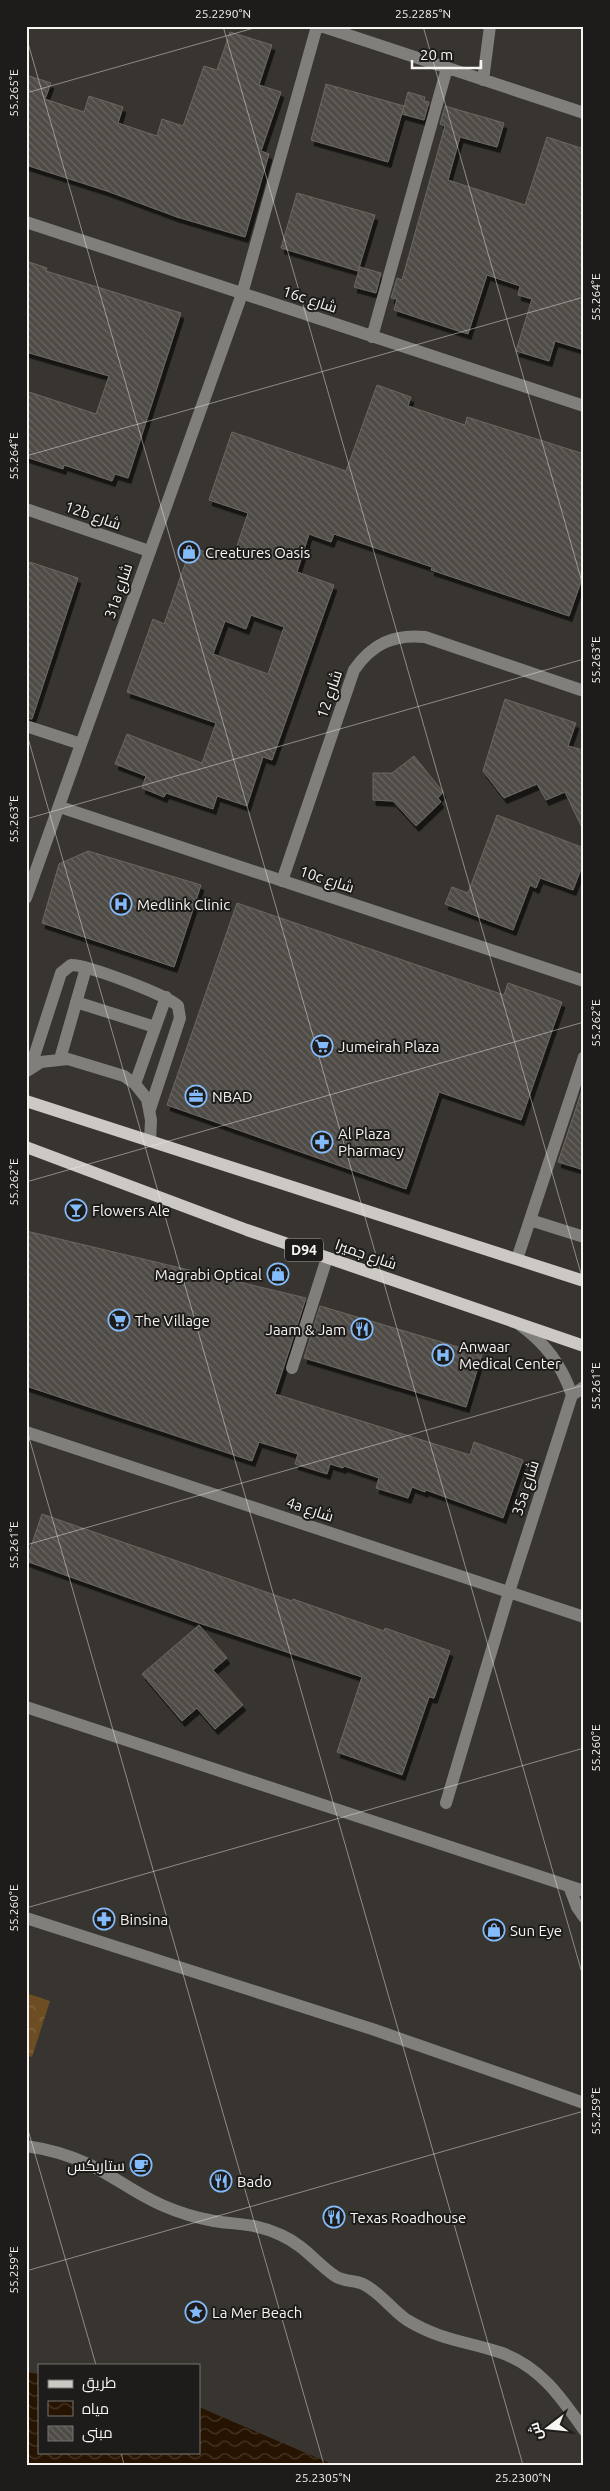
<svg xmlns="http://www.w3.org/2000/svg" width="610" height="2491" font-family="Ubuntu,Cairo,sans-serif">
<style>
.park{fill:url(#park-crowns)}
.water{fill:url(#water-waves)}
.building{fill:url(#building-back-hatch);stroke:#6b6762;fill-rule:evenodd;filter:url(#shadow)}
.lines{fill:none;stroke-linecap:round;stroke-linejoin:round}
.minor{stroke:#817f7c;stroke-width:12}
.major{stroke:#ccc8c3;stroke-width:12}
.ticks{fill:none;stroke:#f7f4f1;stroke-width:1;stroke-opacity:0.45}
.labels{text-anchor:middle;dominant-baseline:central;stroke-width:4;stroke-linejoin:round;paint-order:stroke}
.shield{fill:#1e1c1a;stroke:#b6b3b0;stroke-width:1}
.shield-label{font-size:14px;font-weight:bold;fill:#f7f4f1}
.street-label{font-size:15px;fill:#f7f4f1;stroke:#1e1c1a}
.poi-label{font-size:15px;fill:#f7f4f1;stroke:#1e1c1a;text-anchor:start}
.neatline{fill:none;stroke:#f7f4f1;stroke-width:2}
.ticks-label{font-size:12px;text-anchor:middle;fill:#f7f4f1}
</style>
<defs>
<pattern id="park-crowns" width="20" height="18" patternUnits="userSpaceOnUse" patternTransform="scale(1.25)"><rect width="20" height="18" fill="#6d4d22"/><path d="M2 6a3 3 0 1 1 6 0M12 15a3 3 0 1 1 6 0" fill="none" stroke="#836743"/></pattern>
<pattern id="water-waves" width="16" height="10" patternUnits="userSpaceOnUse" patternTransform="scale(1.25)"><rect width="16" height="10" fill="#271400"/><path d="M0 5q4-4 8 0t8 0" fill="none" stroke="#473726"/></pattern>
<pattern id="building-back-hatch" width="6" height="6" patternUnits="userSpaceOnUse" patternTransform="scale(1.25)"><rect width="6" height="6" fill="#4f4b46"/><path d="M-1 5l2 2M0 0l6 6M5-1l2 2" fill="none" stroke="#696661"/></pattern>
<filter id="shadow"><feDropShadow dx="3" dy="5.5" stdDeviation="0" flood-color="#0009"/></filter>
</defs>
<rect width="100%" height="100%" fill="#383530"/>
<path class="park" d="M26,1993L50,2001L32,2057L26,2055Z"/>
<path class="water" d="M26,2372L39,2374V2452H199V2407L334,2465H26Z"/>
<path class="building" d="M230,32L272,45L259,85L281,92L261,151L269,154L245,237L177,217L107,191L26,165V75L51,83L45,99L84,112L89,96L123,107L118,123L157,136L162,119L183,126L204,66L217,70Z
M326,84L404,106L388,162L311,140Z
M408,92L425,97L424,101L429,102L424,120L402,114Z
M445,106L504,123L497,147L460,137L448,180L525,205L547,137L584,149V350L555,341L549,361L516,351L532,299L518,295L520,286L487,275L468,334L394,310L397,299L391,298L397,278L402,280L445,126L440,124Z
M297,193L375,215L358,271L281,248Z
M26,261L47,268L46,271L181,313L128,478L115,474L112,481L64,465L63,469L26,457V391L96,414L109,376L26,352Z
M360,267L381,273L376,293L354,287Z
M377,385L411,397L408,406L465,425L467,417L584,454V573L569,616L431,570L432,567L334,534L331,542L309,534L297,572L334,585L272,760L263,757L247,806L217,796L213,809L166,793L164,797L142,788L146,776L115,764L127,734L202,763L216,723L127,692L153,619L164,624L191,547L232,561L248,513L209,500L232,432L346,471ZM251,615L284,627L268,674L213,654L225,621L246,629Z
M30,562L78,578L32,719L26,718V574Z
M505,699L576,723L568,746L584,750V832L565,792L546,800L537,784L504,798L483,771Z
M414,756L443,792L438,798L441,802L416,826L393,801L373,800V773H392Z
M497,815L584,848V861L573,890L540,878L536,888L530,885L513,930L445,904L452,887L468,893Z
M88,851L201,885L174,967L42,923L59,864Z
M237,903L504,995L508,983L562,1002L521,1120L439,1092L406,1189L167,1105Z
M583,1087H584V1170L558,1162Z
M26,1231L306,1298L275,1394L470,1455L474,1442L523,1460L503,1518L426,1490L425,1492L412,1487L408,1498L376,1488L379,1478L344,1466L343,1468L330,1464L327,1474L295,1464L298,1454L259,1442L252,1461L26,1386Z
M320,1306L482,1354L466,1407L304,1358Z
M42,1514L292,1601L293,1599L384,1631L385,1628L450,1651L434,1698L429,1697L402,1775L337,1752L362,1677L196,1622L26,1561Z
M199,1625L227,1658L213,1670L243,1705L215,1729L197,1708L182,1721L142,1674Z"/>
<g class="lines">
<path class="minor" d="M321,26L584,113
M483,80L490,26
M26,222L584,406
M372,337L447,68
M26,509L149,551
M26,726L81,744
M60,807L584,981
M282,881L354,670C372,644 393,634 425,637L584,691
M26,898L242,294L317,26
M76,1002L155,1027
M60,1059L86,968
M30,1069L61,973L71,965C85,964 170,996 178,1006L180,1018L150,1109
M27,1071L41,1062L68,1059L124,1076L135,1084L147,1099L151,1120L150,1141
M135,1084L166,997
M530,1220L584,1237
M517,1259L584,1057
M520,1325C546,1344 561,1364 572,1395
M292,1368L327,1258
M572,1395L584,1387
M26,1432L584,1617
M26,1707L584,1891
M446,1803L509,1592L572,1395
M569,1886L577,1907L584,1917
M26,1918L375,2030L584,2103
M26,2146C47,2149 69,2155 88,2164C114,2176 137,2195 164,2206C180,2213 197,2218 214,2221C239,2225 256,2223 281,2235C305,2246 315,2262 335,2276C344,2282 354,2280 363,2284C380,2292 392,2310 407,2320C440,2340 465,2341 499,2352C539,2365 561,2397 584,2430"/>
<path class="major" d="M26,1101L584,1281
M26,1147L247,1230L584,1346"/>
</g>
<path class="ticks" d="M223,26L584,1284M423,26L584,589M26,36L584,1980M26,93L261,26M26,456L584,297M26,731L523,2465M26,819L584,659M26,1182L584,1022M26,1427L324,2465M26,1545L584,1385M26,1908L584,1748M26,2123L96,2365M26,2271L584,2111M121,2452L124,2465"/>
<defs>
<g id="shop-ring" transform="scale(1.125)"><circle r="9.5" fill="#1e1c1a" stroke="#84bcfb" stroke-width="1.5"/><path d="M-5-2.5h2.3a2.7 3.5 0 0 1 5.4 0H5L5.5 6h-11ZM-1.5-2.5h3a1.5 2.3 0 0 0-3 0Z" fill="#84bcfb"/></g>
<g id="hospital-ring" transform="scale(1.125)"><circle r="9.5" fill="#1e1c1a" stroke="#84bcfb" stroke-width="1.5"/><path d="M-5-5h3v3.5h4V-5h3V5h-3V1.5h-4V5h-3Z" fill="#84bcfb"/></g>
<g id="supermarket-ring" transform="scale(1.125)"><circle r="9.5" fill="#1e1c1a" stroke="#84bcfb" stroke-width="1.5"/><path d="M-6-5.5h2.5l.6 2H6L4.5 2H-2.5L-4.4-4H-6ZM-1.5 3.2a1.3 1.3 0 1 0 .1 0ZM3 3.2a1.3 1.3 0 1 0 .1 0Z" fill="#84bcfb"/></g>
<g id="office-ring" transform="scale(1.125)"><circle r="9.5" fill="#1e1c1a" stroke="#84bcfb" stroke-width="1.5"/><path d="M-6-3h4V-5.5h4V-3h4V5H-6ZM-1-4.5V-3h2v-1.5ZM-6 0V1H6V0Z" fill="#84bcfb"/></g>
<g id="pharmacy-ring" transform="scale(1.125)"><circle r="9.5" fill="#1e1c1a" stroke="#84bcfb" stroke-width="1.5"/><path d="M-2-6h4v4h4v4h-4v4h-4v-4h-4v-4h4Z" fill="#84bcfb"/></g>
<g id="bar-ring" transform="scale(1.125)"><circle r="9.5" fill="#1e1c1a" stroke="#84bcfb" stroke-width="1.5"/><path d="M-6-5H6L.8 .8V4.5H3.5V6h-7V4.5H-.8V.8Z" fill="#84bcfb"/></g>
<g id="restaurant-ring" transform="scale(1.125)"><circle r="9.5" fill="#1e1c1a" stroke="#84bcfb" stroke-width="1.5"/><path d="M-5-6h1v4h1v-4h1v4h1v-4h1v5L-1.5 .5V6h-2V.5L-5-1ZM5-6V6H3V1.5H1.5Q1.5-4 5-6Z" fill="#84bcfb"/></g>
<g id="cafe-ring" transform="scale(1.125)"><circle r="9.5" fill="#1e1c1a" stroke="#84bcfb" stroke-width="1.5"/><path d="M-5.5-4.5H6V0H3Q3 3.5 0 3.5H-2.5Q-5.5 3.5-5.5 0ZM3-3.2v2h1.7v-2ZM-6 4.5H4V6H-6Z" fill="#84bcfb"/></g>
<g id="sight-ring" transform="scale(1.125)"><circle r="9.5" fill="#1e1c1a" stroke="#84bcfb" stroke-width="1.5"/><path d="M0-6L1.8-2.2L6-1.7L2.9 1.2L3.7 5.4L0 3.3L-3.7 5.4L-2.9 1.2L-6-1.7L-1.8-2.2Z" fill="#84bcfb"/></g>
</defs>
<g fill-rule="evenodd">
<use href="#shop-ring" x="189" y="552"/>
<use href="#hospital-ring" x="121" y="904"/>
<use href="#supermarket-ring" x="322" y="1046"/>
<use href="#office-ring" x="196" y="1096"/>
<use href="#pharmacy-ring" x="322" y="1142"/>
<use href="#bar-ring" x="76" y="1210"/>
<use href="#shop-ring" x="278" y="1274"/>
<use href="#supermarket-ring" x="119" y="1320"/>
<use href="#restaurant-ring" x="362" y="1329"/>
<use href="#hospital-ring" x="443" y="1355"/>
<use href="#pharmacy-ring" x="104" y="1919"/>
<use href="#shop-ring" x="494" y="1930"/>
<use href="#cafe-ring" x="141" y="2165"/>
<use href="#restaurant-ring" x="221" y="2181"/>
<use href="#restaurant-ring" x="334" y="2217"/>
<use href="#sight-ring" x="196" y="2312"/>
</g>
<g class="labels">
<rect class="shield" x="285" y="1238.5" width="38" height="23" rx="4"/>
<g class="shield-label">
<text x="304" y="1250">D94</text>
</g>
<g class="street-label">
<text transform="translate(310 299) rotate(18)">16c شارع</text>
<text transform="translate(93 515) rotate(19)">12b شارع</text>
<text transform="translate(118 591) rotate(-71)">31a شارع</text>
<text transform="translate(329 694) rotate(-71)">شارع 12</text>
<text transform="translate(327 879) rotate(18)">10c شارع</text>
<text transform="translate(366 1254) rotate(19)">شارع جميرا</text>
<text transform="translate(525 1488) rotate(-72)">35a شارع</text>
<text transform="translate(310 1509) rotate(18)">4a شارع</text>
</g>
<g class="poi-label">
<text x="205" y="552">Creatures Oasis</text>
<text x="137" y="904">Medlink Clinic</text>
<text x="338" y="1046">Jumeirah Plaza</text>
<text x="212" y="1096">NBAD</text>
<text x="338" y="1133">Al Plaza<tspan x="338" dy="17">Pharmacy</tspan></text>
<text x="92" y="1210">Flowers Ale</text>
<text x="262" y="1274" text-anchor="end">Magrabi Optical</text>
<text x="135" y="1320">The Village</text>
<text x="346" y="1329" text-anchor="end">Jaam &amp; Jam</text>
<text x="459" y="1346">Anwaar<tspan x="459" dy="17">Medical Center</tspan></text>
<text x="120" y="1919">Binsina</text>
<text x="510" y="1930">Sun Eye</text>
<text x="125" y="2165" text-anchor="end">ستاربكس</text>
<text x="237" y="2181">Bado</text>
<text x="350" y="2217">Texas Roadhouse</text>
<text x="212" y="2312">La Mer Beach</text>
</g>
</g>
<rect width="610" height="2491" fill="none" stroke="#1e1c1a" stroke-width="55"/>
<rect x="38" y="2364" width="162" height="90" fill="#1e1c1a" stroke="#757270"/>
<rect x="48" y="2380" width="25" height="8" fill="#ccc8c3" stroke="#757270"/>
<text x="82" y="2388" font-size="15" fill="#f7f4f1">طريق</text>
<rect x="48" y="2401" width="25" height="15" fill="url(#water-waves)" stroke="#757270"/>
<text x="82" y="2414" font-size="15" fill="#f7f4f1">مياه</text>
<rect x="48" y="2426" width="25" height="15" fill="url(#building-back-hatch)" stroke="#757270"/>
<text x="82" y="2438" font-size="15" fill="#f7f4f1">مبنى</text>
<g transform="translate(548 2428) rotate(254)" stroke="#1e1c1a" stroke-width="4" paint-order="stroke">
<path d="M0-4L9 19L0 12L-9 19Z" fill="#f7f4f1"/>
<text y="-8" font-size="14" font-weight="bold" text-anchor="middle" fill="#f7f4f1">ش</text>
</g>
<path d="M412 60v8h69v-8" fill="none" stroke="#f7f4f1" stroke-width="2.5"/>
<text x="420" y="60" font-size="15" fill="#f7f4f1" stroke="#1e1c1a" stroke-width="4" paint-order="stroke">20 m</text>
<rect x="28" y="28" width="554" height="2436" class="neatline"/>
<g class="ticks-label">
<text x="223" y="18">25.2290°N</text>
<text x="423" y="18">25.2285°N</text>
<text transform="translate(14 93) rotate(-90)" y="4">55.265°E</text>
<text transform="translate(596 297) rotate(-90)" y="4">55.264°E</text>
<text transform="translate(14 456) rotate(-90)" y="4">55.264°E</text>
<text transform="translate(596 660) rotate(-90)" y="4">55.263°E</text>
<text transform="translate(14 819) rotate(-90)" y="4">55.263°E</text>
<text transform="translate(596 1023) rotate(-90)" y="4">55.262°E</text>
<text transform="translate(14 1182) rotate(-90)" y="4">55.262°E</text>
<text transform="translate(596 1386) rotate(-90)" y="4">55.261°E</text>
<text transform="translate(14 1545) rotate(-90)" y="4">55.261°E</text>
<text transform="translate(596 1748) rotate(-90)" y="4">55.260°E</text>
<text transform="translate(14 1908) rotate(-90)" y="4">55.260°E</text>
<text transform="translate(596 2111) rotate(-90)" y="4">55.259°E</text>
<text transform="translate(14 2270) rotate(-90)" y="4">55.259°E</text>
<text x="323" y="2482">25.2305°N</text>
<text x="523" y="2482">25.2300°N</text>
</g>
</svg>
